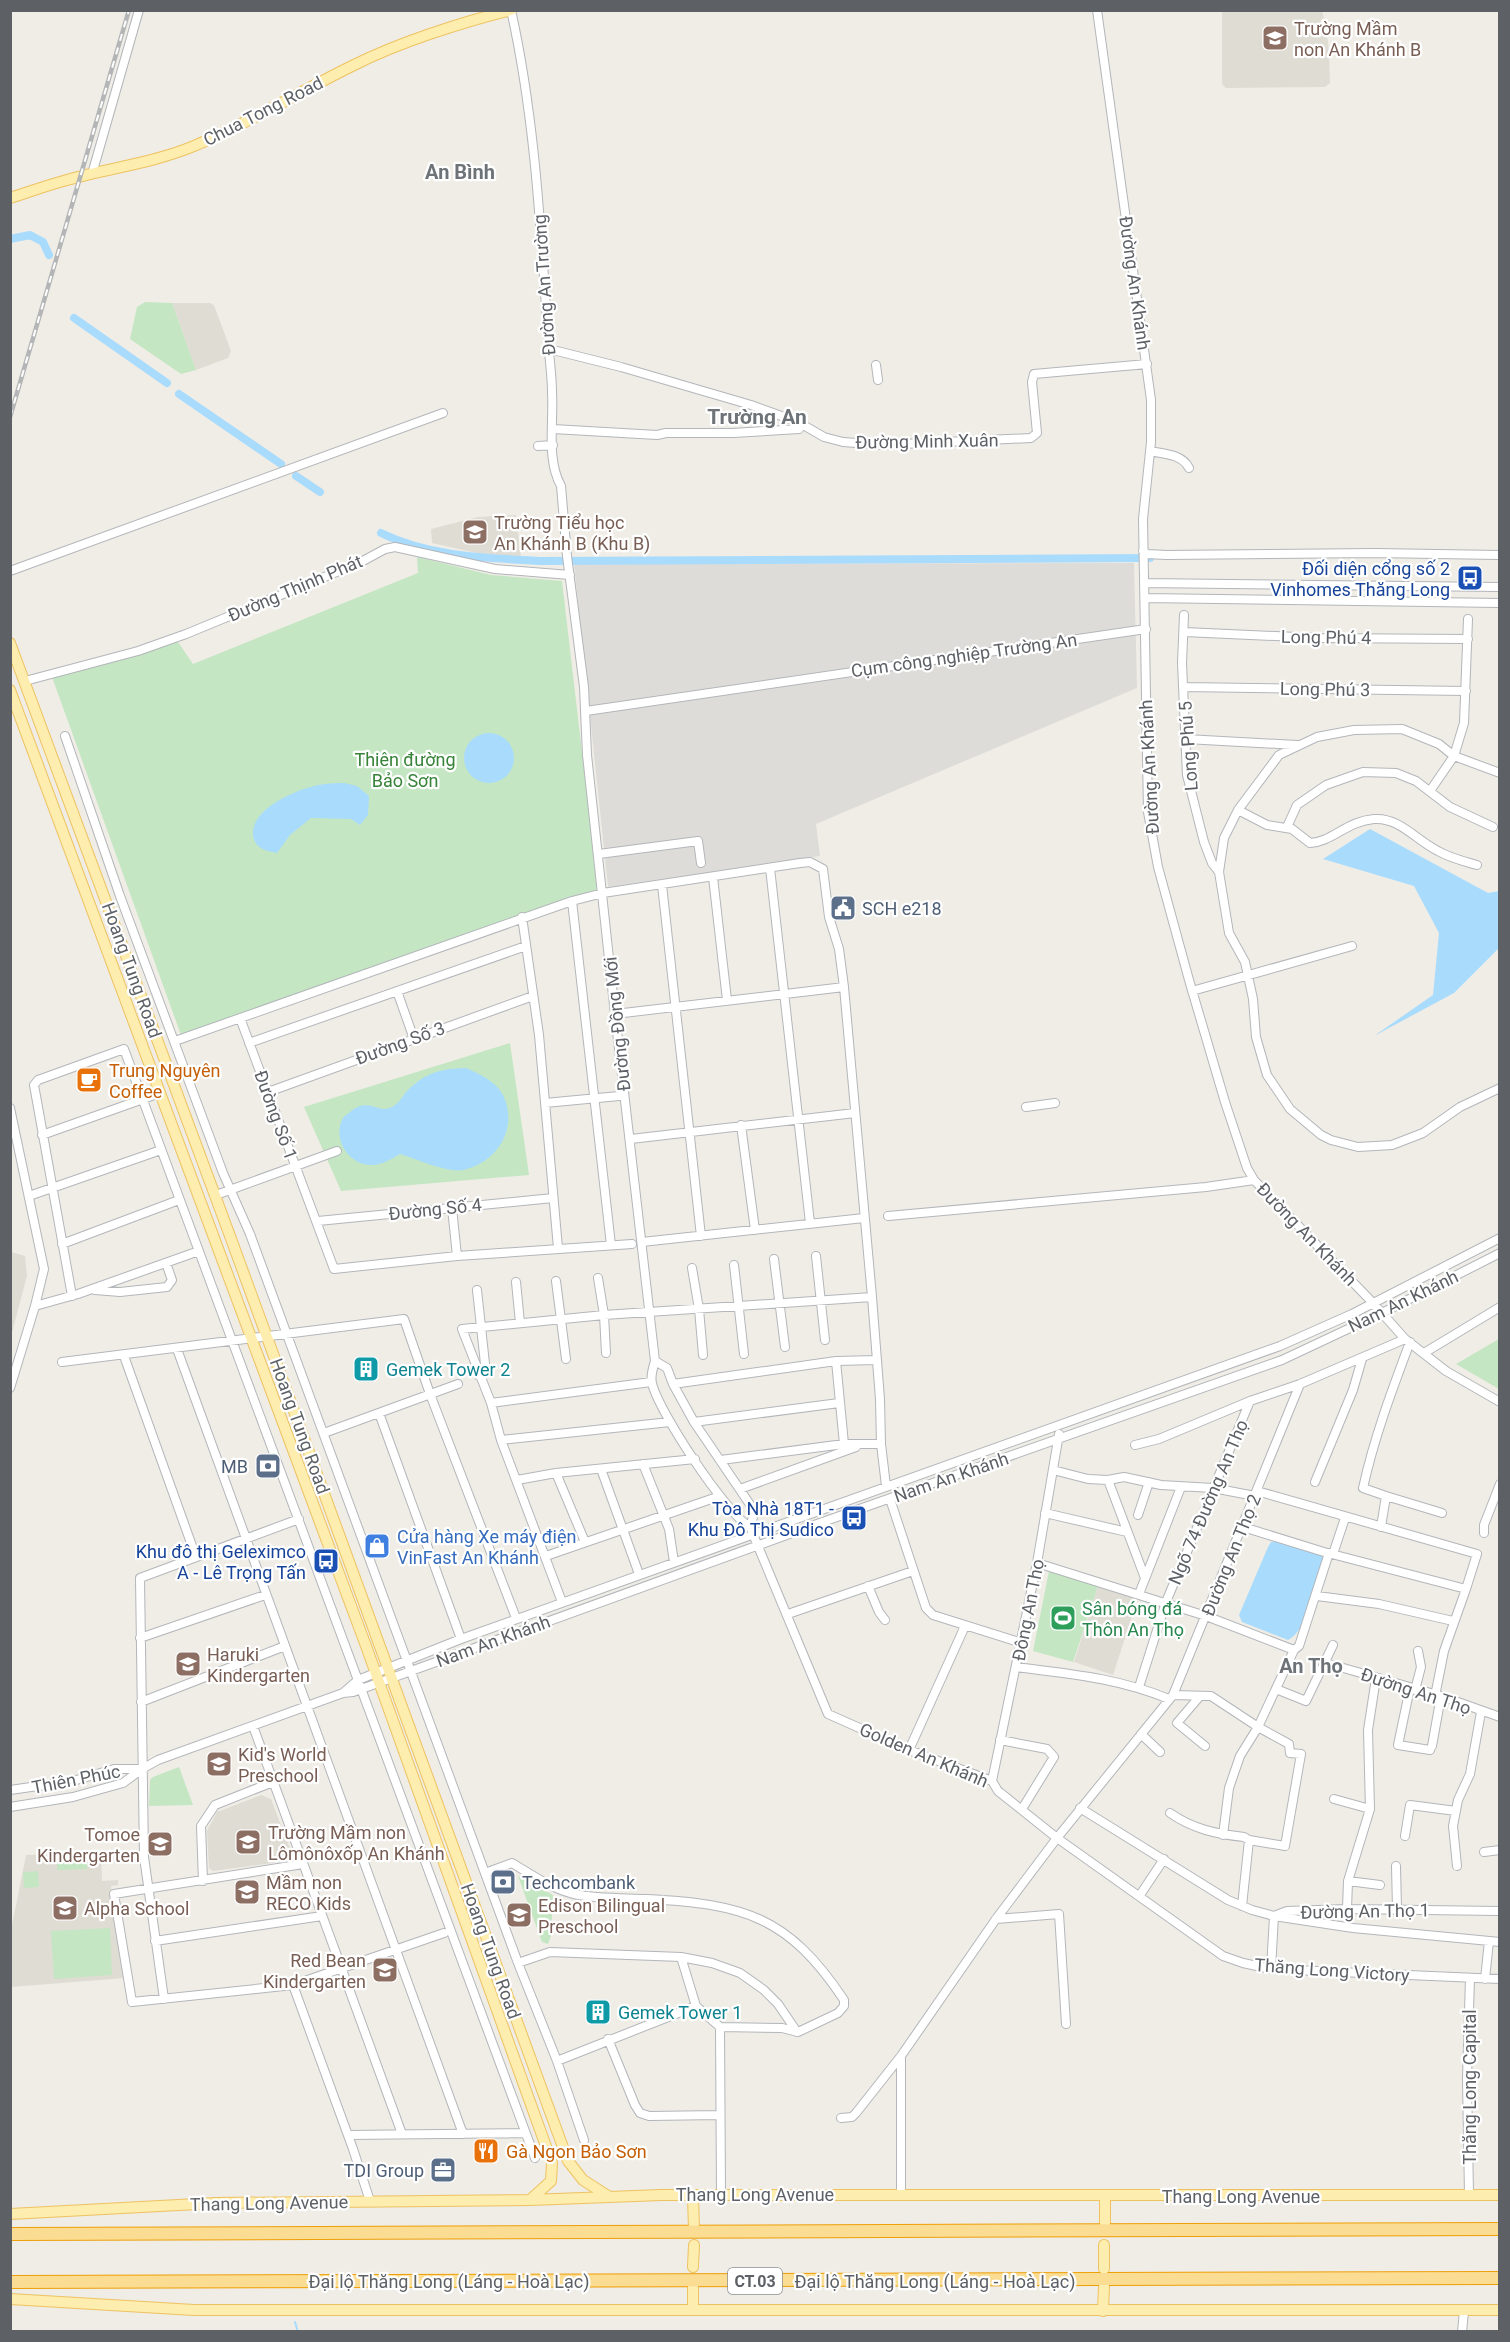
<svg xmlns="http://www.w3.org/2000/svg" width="1510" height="2342" font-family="Roboto,sans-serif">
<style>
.industrial{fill:#dedcd8}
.education{fill:#dfdcd4}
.green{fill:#c4e6c3}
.water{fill:#a9dbfd}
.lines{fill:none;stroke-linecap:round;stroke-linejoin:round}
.stream{stroke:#a9dbfd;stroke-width:2}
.canal{stroke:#a9dbfd;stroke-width:8}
.minor-casing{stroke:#b3b6ba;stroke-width:10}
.major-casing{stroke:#eec261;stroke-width:12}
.highway-casing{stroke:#ef9f07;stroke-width:14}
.minor{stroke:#fff;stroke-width:8}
.major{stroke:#fdedae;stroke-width:10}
.highway{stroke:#fadc92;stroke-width:12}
.rail-casing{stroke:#b4b5b6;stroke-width:4.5}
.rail{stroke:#fff;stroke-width:2;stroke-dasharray:7;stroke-linecap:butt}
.labels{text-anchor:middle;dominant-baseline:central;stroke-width:4.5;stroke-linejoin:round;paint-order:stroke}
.shield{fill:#fff;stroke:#8e9094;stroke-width:1.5}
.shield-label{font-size:16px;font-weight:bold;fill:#5d6166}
.education-label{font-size:18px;fill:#785e54;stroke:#fff;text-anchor:start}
.street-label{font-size:18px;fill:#5d6166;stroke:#fff}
.transit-label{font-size:18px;fill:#164399;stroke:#fff;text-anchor:end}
.park-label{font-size:18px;fill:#378338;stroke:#fff}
.service-label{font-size:18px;fill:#4e5e75;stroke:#fff;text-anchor:start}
.food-label{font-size:18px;fill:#c56008;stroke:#fff;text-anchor:start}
.culture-label{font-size:18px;fill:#0d838f;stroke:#fff;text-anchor:start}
.shop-label{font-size:18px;fill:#366cbe;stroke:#fff;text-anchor:start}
.leisure-label{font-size:18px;fill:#27864d;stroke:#fff;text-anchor:start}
.neighbourhood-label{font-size:20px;font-weight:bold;fill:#6e7378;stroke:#fff}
.quarter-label{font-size:21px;font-weight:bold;fill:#6e7378;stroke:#fff}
</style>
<rect width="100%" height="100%" fill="#efede6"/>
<path class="industrial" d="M1134,563L1137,688L816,824L820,856L608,887L574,564Z"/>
<path class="education" d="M1222,11H1322L1326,25L1329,52L1330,83L1325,87L1226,88L1222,84Z
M172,303H210L214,305L231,351L228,358L196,370Z
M516,515L521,557L481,554L432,543L431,529L478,517Z
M11,1252L25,1256L27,1276L11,1336Z
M1098,1586L1138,1598L1113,1675L1074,1662Z
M261,1795L271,1799L292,1854L288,1861L213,1871L209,1868L207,1831L217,1812Z
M101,1853L102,1881L118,1880V1885L111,1886L125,1978L11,1987V1930L26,1855Z"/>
<path class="green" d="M145,302L172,303L196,370L181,374L130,339L137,307Z
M417,557L491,575L562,581L598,889L181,1035L52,677L178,642L193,664L418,573Z
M510,1043L529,1175L341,1191L304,1107Z
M1499,1339V1389L1456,1364Z
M1049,1571L1098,1586L1073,1662L1033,1651Z
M179,1767L193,1805L149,1806L150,1780L153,1777Z
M87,1854V1869L57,1870V1855Z
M38,1871L39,1887L24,1888L23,1872Z
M518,1876L553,1895L551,1936L548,1944L542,1942Z
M110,1928L112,1975L54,1979L51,1931Z"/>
<path class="water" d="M464 758a25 25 0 1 1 50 0a25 25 0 1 1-50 0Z
M344,783L357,786L369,796L368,815L360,825L351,819L311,818L290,835L277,853C266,851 255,849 253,835C251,811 288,794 307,788C319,784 331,783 344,783Z
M1370,829L1488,893L1500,891L1499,948L1454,993L1374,1036L1433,995L1439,933L1414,886L1323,859Z
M466,1068C479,1074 496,1081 503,1095C519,1128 497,1163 463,1170C447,1173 417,1159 400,1154C392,1159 380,1166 370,1165C348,1164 332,1138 343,1118C344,1116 348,1114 350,1112C370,1096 377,1115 392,1107C399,1104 403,1095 408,1090C427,1072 440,1069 466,1068Z
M1278,1541L1321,1555L1324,1559C1318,1580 1308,1631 1288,1640L1242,1622L1239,1615L1268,1547L1271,1542Z"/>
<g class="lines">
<path class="stream" d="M295,2322L298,2332"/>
<path class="canal" d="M10,239L30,235L43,242L49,255
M74,318L167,383
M179,394L281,464
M296,476L320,492
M381,533C430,557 487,558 541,561L1150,558"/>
<g class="minor-casing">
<path id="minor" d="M511,10C536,122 541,237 549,351C550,364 552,378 552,392C554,422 546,459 561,486L567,556L584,687L587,755L615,1014L655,1361C653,1368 650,1376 652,1383C658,1411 727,1515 750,1527L828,1714L909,1750L992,1781L998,1791L1057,1838L1223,1956L1243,1963L1271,1969L1500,1979
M1097,10L1151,400V442L1143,519L1148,812L1158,867L1189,980L1225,1102L1247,1168L1254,1180L1373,1303L1405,1339L1446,1371L1500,1402
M92,174L139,10
M549,349L621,367L751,405L798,422L824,437L843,442L882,445L1031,438L1037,433L1032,382L1034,374L1147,364
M876,365L878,380
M553,429L657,435L666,433H733L799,429
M538,446L553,445
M1150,451C1164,454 1182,454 1189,468
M1143,551L1147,554L1166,555L1375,553L1499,555
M10,571L443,413
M1145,583L1500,587
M1146,598L1500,603
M1184,615L1182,663L1187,775L1204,842L1212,863L1219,872
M1184,632L1318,638L1468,639
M25,681L138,651L186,634L361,562L385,549L395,547L495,569L570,575
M1183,687L1466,691
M586,711L1146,629
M65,736L120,896L223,1173L250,1234L518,1963L557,2061L584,2140
M1186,739L1297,745
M1500,773L1454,756L1439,744L1402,729L1354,730L1317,737L1279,755L1238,810L1224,838L1219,872L1229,933L1245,962L1253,999L1256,1037L1267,1075L1290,1109L1321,1135L1331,1140L1358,1147L1392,1145L1423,1133L1460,1107L1500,1088
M1430,791L1454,756L1464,723L1468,619
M1238,810L1267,825L1292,829L1310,843C1332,842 1347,821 1374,819C1399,817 1416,840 1438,851C1450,858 1463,861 1477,865
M1287,827L1297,805L1326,785L1363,772L1396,773L1416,781L1450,807L1493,827
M599,854L698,841L701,863
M770,868L810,1223
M713,877L727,1000
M662,885L701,1236
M572,901L611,1245
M522,917L539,1035L558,1248
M397,991L414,1039
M1192,991L1352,946
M615,1014L844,987
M240,1018L334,1269L457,1256L632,1244
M175,1041L572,901L603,893L800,863L810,862L823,869L829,917L839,949L844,987L872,1297L880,1399L881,1444L886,1486
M249,1043L526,946
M268,1092L533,996
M545,1103L619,1096
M1026,1107L1055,1103
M10,1108L44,1269L35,1306L10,1388
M741,1125L755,1230
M42,1135L160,1093
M631,1139L855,1113
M216,1195L337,1151
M29,1196L161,1150
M452,1208L457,1256
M888,1216L1206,1187L1254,1180
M318,1221L553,1198
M642,1242L864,1218
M62,1244L179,1200
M816,1256L825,1340
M774,1259L785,1347
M734,1265L744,1354
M692,1268L699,1309L703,1355
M598,1278L604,1315L606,1353
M556,1281L566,1359
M516,1282L520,1323
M95,1290L120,1292L167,1287L172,1280L166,1263
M477,1290L486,1373L479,1376
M72,1296L34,1085L38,1080L124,1049L535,2158
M35,1306L78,1294L199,1251
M177,1349L463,2134
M1424,1353L1500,1307
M124,1356L196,1557
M655,1361L667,1368L673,1384L836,1361L877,1360
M836,1361L844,1444
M62,1362L404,1319L430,1394L516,1618
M673,1384L694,1422L751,1506L753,1517L750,1527
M491,1403L651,1382
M379,1413L461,1639
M694,1422L839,1403
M324,1433L458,1384
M501,1440L670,1422
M1135,1445L1159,1439L1250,1401L1300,1384L1405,1339
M721,1460L844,1444H881
M643,1464L669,1529L674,1562
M601,1469L639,1574
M1053,1470L1088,1479L1108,1480L1124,1477L1161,1485L1213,1488L1255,1496
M556,1473L585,1542
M517,1480L556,1473L695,1459
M1108,1480L1145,1578
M1315,1482L1353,1390L1362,1359
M740,1489L856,1447
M1257,1491L1477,1554L1466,1589L1444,1651L1435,1696
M1386,1496L1442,1513
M890,1499L926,1608L933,1615L1022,1643
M1045,1513L1127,1532
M1138,1515L1149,1482
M1243,1527L1324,1552L1466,1589
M1381,1527L1386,1496L1363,1488C1374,1438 1392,1390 1410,1342
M1484,1533V1525L1500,1484
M1333,1554L1345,1518
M546,1556L720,1496
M1037,1563L1206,1616L1294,1650
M868,1586L879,1612L885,1620
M1139,1594L1181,1487
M1317,1596L1379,1604L1453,1621
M562,1602L501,1440L491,1403L462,1329L604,1315L872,1297
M788,1614L913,1571
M140,1638L265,1595
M1326,1663L1441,1696L1500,1717
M1016,1667C1071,1674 1118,1678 1169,1699
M1139,1687L1166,1602L1250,1401
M1410,1688L1398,1745L1430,1750
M1276,1689L1306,1701L1333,1645
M1415,1690L1421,1667L1418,1651
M343,1693L358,1680L461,1639L1280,1346L1352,1314L1500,1238
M1200,1696L1177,1723L1205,1746
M141,1702L285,1646
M253,1726L402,2134
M1141,1734L1160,1752
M1000,1740L1047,1749L1054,1757L1022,1809
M1432,1746L1441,1696
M909,1750L965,1626
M992,1781L1037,1563L1059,1434
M10,1790L73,1781L114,1769H141
M1334,1799L1370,1809L1368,1730L1376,1678
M10,1807L73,1797L123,1783L142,1769L158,1760L343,1693L353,1692L817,1524L1282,1360L1382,1313L1500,1253
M1080,1808L1228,1900L1252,1910L1274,1916L1287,1911L1347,1909L1500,1911
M1170,1813C1193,1829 1216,1834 1244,1837L1249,1840L1285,1846L1301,1754L1290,1753L1289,1744L1258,1727L1211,1696L1173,1695
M1223,1835L1229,1788L1240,1756L1258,1727L1294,1650L1299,1646L1329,1553
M1405,1836L1410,1805L1456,1811
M1484,1852L1500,1850
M303,1864L114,1894L132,2002L293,1985L444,1933
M1396,1866L1397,1909
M1457,1866L1453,1826L1458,1800L1470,1774L1481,1712
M485,1873L512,1863C532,1875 552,1889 574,1894C597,1899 623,1898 647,1899C744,1904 788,1916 844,2000V2006L838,2013L798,2032L782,2028L720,2027
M203,1881L201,1826L215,1805L273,1782
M1348,1881L1370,1809
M1140,1895L1164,1859
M1242,1906L1249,1840
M1347,1909L1348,1881L1380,1885
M996,1919L1059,1914L1066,2024
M155,1941L322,1916
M681,1957L696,2006L720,2027L721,2194
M518,1963L550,1952L681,1957L712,1963L740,1973L764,1990L778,2004L797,2032
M1271,1969L1274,1916L1353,1928L1500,1942
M1485,1979L1489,1941
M293,1985L353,2149L370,2201
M164,1999L144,1857L140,1578L299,1519
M608,2039L635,2105L640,2113L649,2116L720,2115
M901,2056V2195
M557,2061L696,2006
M841,2118L852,2117L856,2113L901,2056L996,1919L1057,1838L1173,1695L1300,1384
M348,2135L525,2133
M1469,2195L1467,2079L1470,1978
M1462,2332L1464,2311"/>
</g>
<g class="major-casing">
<path id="major" d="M10,198C29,192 48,185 67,180C109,168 153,163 194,146C249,123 299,92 352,66C397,43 462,22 511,10
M10,643L230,1236L568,2161L583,2180L608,2196
M10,690L366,1646L552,2163L551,2181L530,2200
M693,2195L694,2231
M10,2214L216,2203L530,2200L661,2195H1500
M1105,2228V2195
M693,2267L694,2245
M1104,2269V2245
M10,2299L194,2310H1500
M693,2310V2285
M1103,2311L1104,2286"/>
</g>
<g class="highway-casing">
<path id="highway" d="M10,2234L1500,2229
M10,2282L1500,2278"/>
</g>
<use href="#minor" class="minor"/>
<use href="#major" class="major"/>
<use href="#highway" class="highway"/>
<g class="rail-casing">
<path id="rail" d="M10,417L129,10"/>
</g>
<use href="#rail" class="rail"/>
</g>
<defs>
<g id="school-square" transform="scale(1.35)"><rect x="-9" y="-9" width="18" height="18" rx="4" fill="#8d6e63" stroke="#fff"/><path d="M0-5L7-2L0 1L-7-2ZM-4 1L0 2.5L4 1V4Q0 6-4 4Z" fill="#fff"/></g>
<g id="bus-square" transform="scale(1.35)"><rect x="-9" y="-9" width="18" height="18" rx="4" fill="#1a4fb4" stroke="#fff"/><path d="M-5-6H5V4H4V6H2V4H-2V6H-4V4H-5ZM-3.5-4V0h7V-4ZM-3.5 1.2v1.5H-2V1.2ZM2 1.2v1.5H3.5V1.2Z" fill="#fff"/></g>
<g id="civic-square" transform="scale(1.35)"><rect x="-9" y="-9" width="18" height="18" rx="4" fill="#5c6f8a" stroke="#fff"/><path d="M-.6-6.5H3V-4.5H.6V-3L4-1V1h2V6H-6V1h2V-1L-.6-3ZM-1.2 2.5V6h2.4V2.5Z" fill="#fff"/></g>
<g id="cafe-square" transform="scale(1.35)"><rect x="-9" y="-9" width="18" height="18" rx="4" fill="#e8710a" stroke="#fff"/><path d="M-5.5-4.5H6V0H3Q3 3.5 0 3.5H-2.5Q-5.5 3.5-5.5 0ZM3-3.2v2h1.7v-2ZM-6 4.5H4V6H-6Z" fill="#fff"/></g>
<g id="building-square" transform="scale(1.35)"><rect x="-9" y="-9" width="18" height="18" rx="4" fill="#0f9aa8" stroke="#fff"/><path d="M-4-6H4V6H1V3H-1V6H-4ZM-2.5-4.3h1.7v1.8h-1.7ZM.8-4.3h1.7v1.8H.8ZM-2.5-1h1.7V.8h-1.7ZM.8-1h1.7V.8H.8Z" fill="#fff"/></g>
<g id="bank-square" transform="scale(1.35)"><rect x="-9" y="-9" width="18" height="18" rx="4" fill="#5c6f8a" stroke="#fff"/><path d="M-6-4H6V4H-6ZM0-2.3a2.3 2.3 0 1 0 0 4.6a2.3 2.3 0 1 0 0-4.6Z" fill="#fff"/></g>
<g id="shop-square" transform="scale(1.35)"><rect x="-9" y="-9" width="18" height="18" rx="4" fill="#3f7fe0" stroke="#fff"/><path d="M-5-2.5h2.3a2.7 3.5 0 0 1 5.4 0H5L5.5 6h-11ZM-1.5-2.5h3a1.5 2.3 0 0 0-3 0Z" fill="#fff"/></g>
<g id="stadium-square" transform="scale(1.35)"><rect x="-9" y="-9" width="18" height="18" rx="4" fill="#2e9e5b" stroke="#fff"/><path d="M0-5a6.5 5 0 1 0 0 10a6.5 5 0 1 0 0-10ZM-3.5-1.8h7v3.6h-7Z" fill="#fff"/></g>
<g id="restaurant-square" transform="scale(1.35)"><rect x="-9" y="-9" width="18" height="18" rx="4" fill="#e8710a" stroke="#fff"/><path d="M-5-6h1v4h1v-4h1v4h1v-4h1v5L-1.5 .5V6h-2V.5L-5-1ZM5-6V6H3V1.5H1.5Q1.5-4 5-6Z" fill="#fff"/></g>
<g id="office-square" transform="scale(1.35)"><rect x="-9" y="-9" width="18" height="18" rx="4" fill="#5c6f8a" stroke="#fff"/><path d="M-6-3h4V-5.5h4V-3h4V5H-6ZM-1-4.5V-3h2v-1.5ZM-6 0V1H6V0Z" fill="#fff"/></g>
</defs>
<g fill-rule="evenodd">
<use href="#school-square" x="1275" y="38"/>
<use href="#school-square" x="475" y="532"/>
<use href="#bus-square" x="1470" y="578"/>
<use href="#civic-square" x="843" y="908"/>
<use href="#cafe-square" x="89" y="1080"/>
<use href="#building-square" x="366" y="1369"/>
<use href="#bank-square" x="268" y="1466"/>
<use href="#bus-square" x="854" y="1518"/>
<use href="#shop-square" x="377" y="1546"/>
<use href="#bus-square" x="326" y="1561"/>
<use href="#stadium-square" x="1063" y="1618"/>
<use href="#school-square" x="188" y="1664"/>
<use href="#school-square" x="219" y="1764"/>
<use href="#school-square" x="248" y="1842"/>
<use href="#school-square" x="160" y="1844"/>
<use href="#bank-square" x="503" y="1882"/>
<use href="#school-square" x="247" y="1892"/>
<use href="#school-square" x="65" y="1908"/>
<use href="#school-square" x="519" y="1915"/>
<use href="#school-square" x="385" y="1970"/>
<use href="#building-square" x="598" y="2012"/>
<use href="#restaurant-square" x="486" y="2151"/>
<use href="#office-square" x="443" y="2170"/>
</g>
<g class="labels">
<rect class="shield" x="728" y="2268" width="54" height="26" rx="4.5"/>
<g class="shield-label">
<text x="755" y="2281">CT.03</text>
</g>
<g class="education-label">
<text x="1294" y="28">Trường Mầm<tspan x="1294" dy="21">non An Khánh B</tspan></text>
<text x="494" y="522">Trường Tiểu học<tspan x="494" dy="21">An Khánh B (Khu B)</tspan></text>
<text x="207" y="1654">Haruki<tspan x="207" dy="21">Kindergarten</tspan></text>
<text x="238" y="1754">Kid's World<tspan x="238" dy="21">Preschool</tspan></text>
<text x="268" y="1832">Trường Mầm non<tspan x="268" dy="21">Lômônôxốp An Khánh</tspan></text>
<text x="140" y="1834" text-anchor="end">Tomoe<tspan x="140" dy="21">Kindergarten</tspan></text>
<text x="266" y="1882">Mầm non<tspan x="266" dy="21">RECO Kids</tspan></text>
<text x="538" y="1905">Edison Bilingual<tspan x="538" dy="21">Preschool</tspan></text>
<text x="84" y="1908">Alpha School</text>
<text x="366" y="1960" text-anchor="end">Red Bean<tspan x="366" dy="21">Kindergarten</tspan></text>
</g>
<g class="street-label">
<text transform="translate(263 111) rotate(-27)">Chua Tong Road</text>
<text transform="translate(1135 283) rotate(82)">Đường An Khánh</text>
<text transform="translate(544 285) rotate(-94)">Đường An Trường</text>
<text transform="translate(927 441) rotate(-1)">Đường Minh Xuân</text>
<text transform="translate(295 588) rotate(-23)">Đường Thịnh Phát</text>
<text transform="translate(1326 637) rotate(1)">Long Phú 4</text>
<text transform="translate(964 655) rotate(-8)">Cụm công nghiệp Trường An</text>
<text transform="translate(1325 689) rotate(1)">Long Phú 3</text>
<text transform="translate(1188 746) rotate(-94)">Long Phú 5</text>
<text transform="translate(1149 767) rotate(-93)">Đường An Khánh</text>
<text transform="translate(132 970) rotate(70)">Hoang Tung Road</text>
<text transform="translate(617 1024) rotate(-96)">Đường Đồng Mới</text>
<text transform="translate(400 1043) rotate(-20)">Đường Số 3</text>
<text transform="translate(276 1115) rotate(70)">Đường Số 1</text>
<text transform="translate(435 1209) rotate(-6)">Đường Số 4</text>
<text transform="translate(1307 1234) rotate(46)">Đường An Khánh</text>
<text transform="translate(1403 1301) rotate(-26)">Nam An Khánh</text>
<text transform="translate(300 1426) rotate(70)">Hoang Tung Road</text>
<text transform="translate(951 1477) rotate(-19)">Nam An Khánh</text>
<text transform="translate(1208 1502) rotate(-67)">Ngõ 74 Đường An Thọ</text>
<text transform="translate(1231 1555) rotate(-68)">Đường An Thọ 2</text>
<text transform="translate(1028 1610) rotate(-79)">Đông An Thọ</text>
<text transform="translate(493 1641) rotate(-20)">Nam An Khánh</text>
<text transform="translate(1416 1691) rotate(18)">Đường An Thọ</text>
<text transform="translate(924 1755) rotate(23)">Golden An Khánh</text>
<text transform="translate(76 1779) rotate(-11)">Thiên Phúc</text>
<text transform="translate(1365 1911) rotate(-1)">Đường An Thọ 1</text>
<text transform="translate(491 1951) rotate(70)">Hoang Tung Road</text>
<text transform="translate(1332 1970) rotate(4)">Thăng Long Victory</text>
<text transform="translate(1469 2087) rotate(-90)">Thăng Long Capital</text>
<text x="755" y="2194">Thang Long Avenue</text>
<text x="1241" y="2196">Thang Long Avenue</text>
<text transform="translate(269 2203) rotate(-1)">Thang Long Avenue</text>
<text x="449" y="2281">Đại lộ Thăng Long (Láng - Hoà Lạc)</text>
<text x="935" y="2281">Đại lộ Thăng Long (Láng - Hoà Lạc)</text>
</g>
<g class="transit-label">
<text x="1450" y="568">Đối diện cổng số 2<tspan x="1450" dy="21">Vinhomes Thăng Long</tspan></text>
<text x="834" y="1508">Tòa Nhà 18T1 -<tspan x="834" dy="21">Khu Đô Thị Sudico</tspan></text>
<text x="306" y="1551">Khu đô thị Geleximco<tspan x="306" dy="21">A - Lê Trọng Tấn</tspan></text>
</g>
<g class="park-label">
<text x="405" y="759">Thiên đường<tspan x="405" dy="21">Bảo Sơn</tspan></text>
</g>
<g class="service-label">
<text x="862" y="908">SCH e218</text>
<text x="248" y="1466" text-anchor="end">MB</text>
<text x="522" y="1882">Techcombank</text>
<text x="424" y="2170" text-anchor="end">TDI Group</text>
</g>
<g class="food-label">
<text x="109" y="1070">Trung Nguyên<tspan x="109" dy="21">Coffee</tspan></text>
<text x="506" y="2151">Gà Ngon Bảo Sơn</text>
</g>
<g class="culture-label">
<text x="386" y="1369">Gemek Tower 2</text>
<text x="618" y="2012">Gemek Tower 1</text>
</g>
<g class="shop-label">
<text x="397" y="1536">Cửa hàng Xe máy điện<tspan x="397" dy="21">VinFast An Khánh</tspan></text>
</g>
<g class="leisure-label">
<text x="1082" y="1608">Sân bóng đá<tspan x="1082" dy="21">Thôn An Thọ</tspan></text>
</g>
<g class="neighbourhood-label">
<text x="460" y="172">An Bình</text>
<text x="1311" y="1666">An Thọ</text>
</g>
<g class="quarter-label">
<text x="757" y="417">Trường An</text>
</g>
</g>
<rect width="1510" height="2342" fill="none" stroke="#5d6166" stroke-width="24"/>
</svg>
